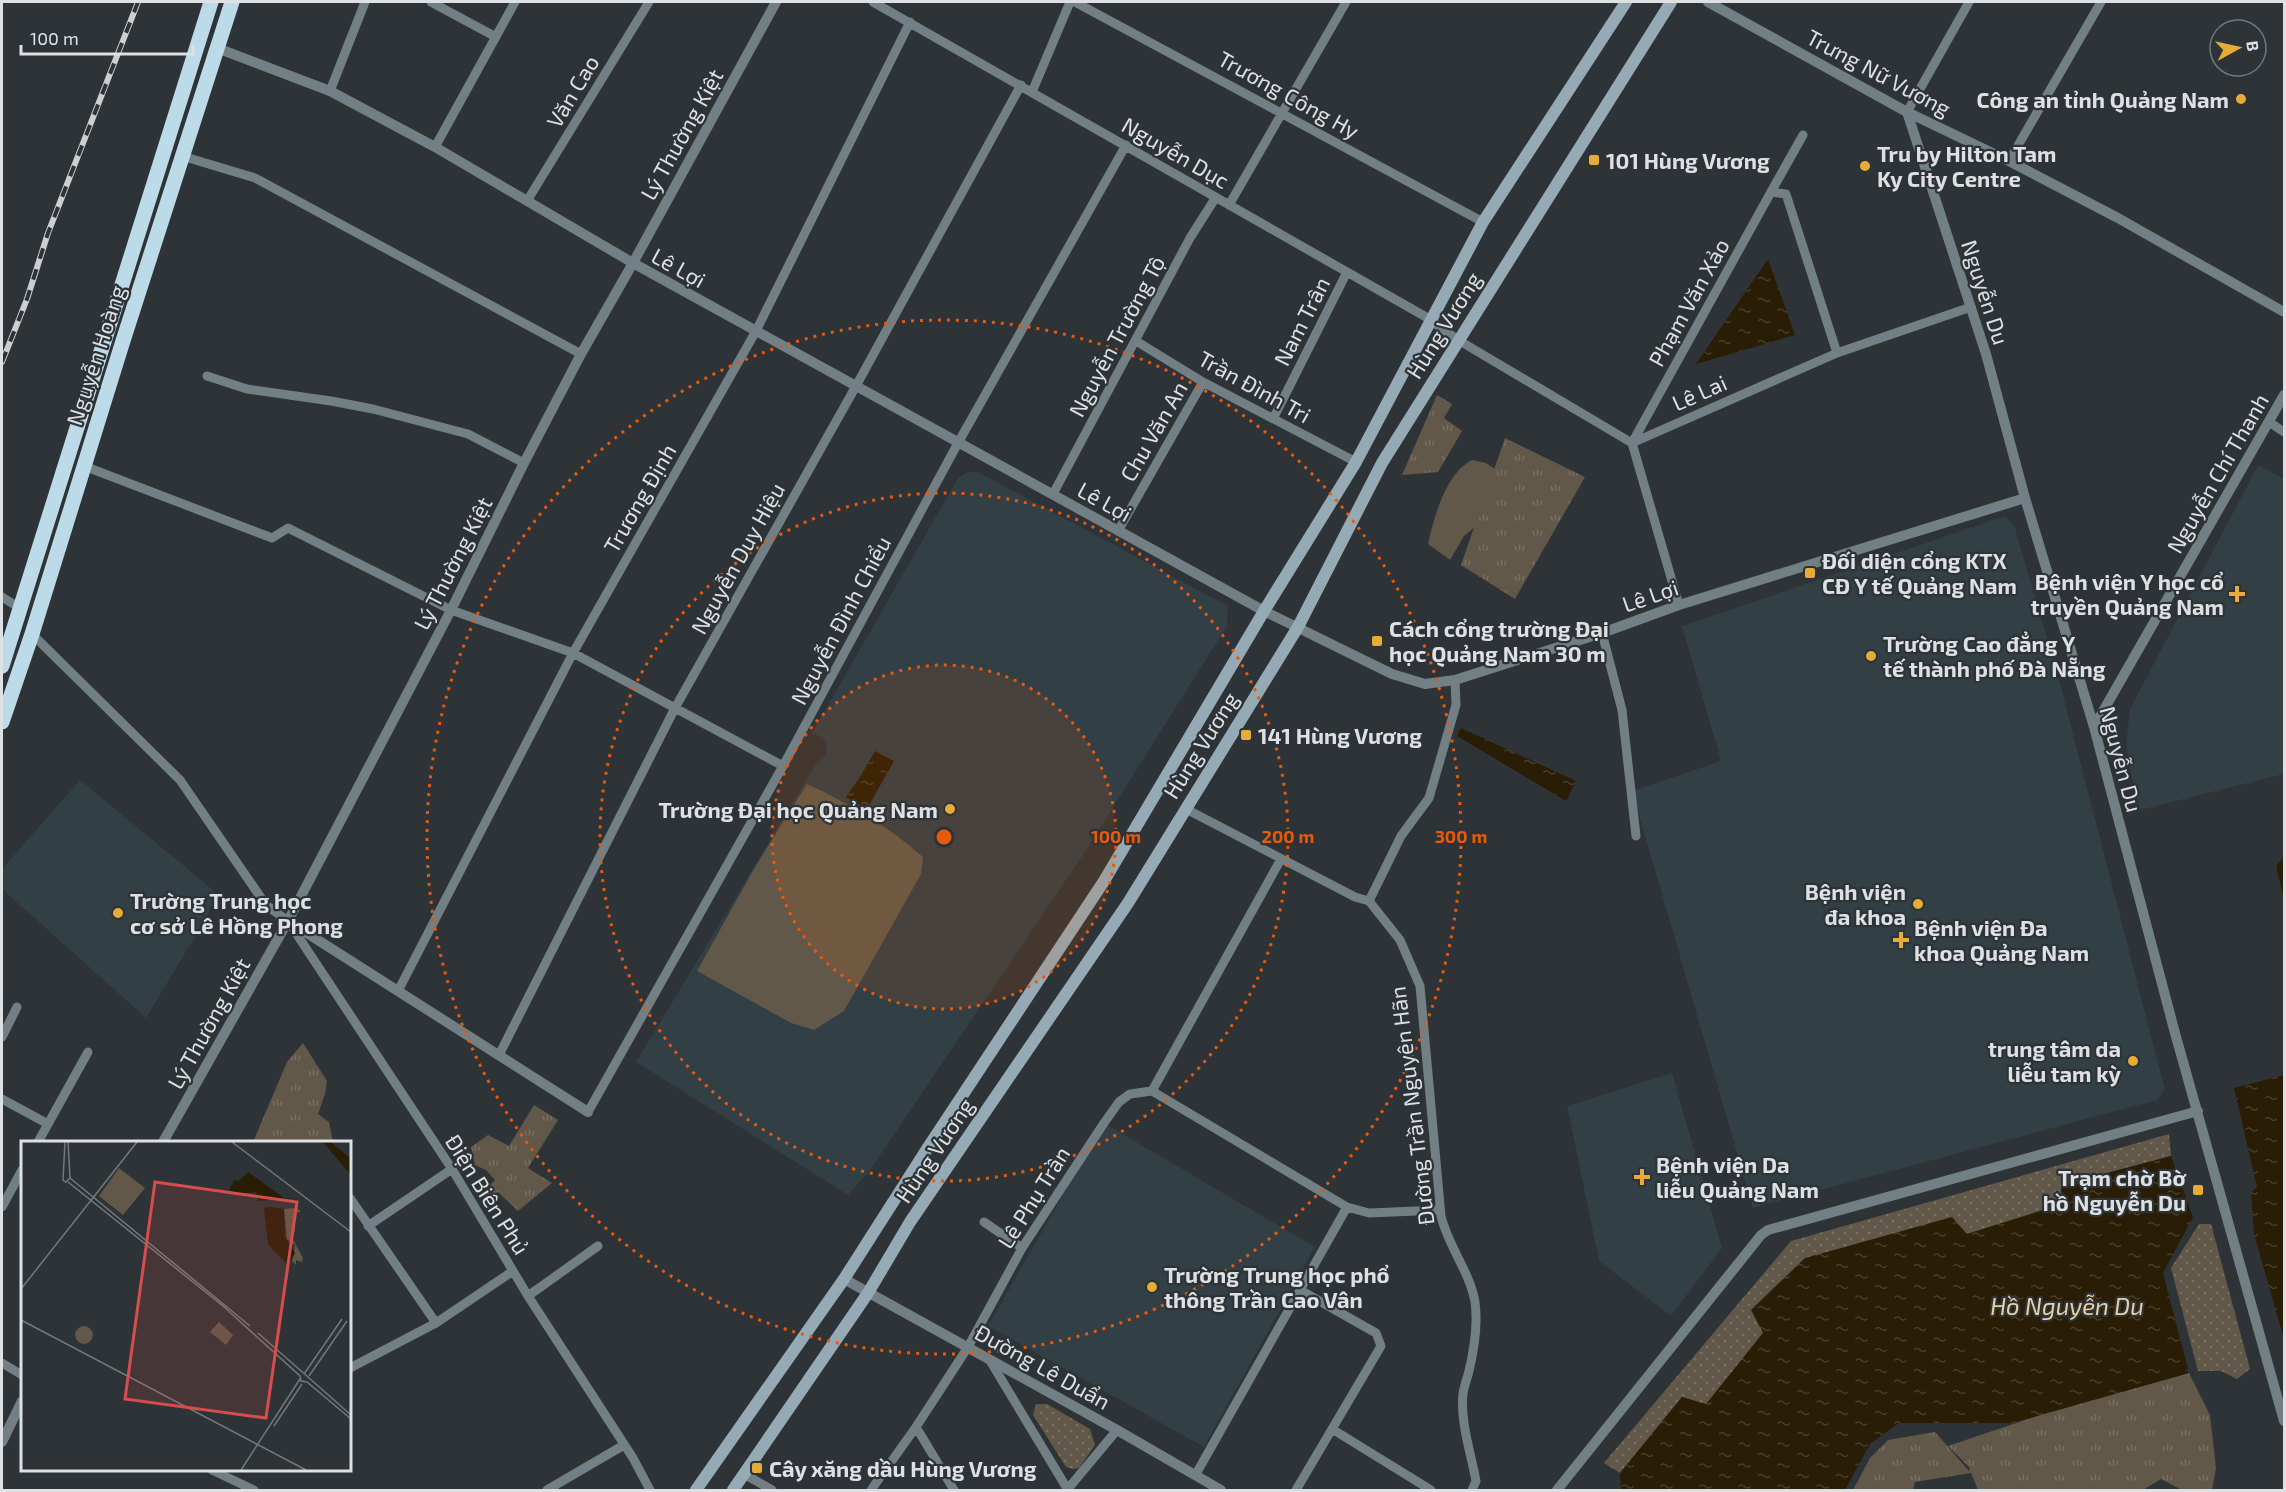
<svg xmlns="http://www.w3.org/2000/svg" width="2286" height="1492" font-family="'Exo 2',sans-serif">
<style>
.built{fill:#323f45}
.grass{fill:url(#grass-tufts)}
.park{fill:url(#park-dots)}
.garden{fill:#615849}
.water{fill:url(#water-ripples)}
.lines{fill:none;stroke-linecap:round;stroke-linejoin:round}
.minor{stroke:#727f85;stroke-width:9}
.tertiary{stroke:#727f85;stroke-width:10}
.secondary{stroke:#95aab4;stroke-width:12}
.trunk{stroke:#bcdae8;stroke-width:15}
.rail-casing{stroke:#cbcfd1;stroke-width:6}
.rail{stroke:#2d3336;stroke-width:4;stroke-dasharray:11;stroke-linecap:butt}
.ring{fill:none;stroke:#e8590c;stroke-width:3;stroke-dasharray:3 6}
.poi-dot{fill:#e6ac36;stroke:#2d3336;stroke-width:2}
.labels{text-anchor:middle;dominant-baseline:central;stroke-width:4.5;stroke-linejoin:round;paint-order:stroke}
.street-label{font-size:22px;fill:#dde1e3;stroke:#2d3336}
.poi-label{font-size:22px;font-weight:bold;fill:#dde1e3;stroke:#2d3336;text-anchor:start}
.water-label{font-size:24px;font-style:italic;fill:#ebcf9f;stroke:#2d3336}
.inset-road{fill:none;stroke:#73797b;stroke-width:1.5}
.view{fill:#d74d4d;fill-opacity:0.15;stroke:#d74d4d;stroke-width:3}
.inset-edge{fill:none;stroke:#dde1e3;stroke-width:3}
.centre{fill:#e8590c;stroke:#2d3336;stroke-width:3}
.ring-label{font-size:18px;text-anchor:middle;font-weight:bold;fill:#e8590c;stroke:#2d3336;stroke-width:4.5;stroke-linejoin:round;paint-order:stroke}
</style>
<defs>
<pattern id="grass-tufts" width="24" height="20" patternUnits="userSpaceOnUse" patternTransform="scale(1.5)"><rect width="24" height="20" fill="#615849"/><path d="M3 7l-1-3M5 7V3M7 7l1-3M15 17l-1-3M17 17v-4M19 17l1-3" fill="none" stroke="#777063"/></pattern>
<pattern id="park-dots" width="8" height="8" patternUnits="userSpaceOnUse" patternTransform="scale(1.5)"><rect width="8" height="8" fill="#615849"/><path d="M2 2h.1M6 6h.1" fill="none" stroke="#777063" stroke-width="1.8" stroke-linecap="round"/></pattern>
<pattern id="water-ripples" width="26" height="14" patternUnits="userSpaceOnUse" patternTransform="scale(1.5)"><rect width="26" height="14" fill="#291d06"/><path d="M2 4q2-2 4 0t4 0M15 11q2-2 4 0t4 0" fill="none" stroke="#483e2a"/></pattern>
</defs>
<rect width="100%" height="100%" fill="#2d3336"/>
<path class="built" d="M2258,465L2284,479V774L2140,810L2129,766L2126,745L2130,709Z
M968,472H978L1228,606L1227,626L1083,855L868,1173L848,1195L636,1062L816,764L824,757L827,752L825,741L822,737L812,733L958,478Z
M2005,516L2015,528L2061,687L2165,1090L2157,1100L1753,1208L1632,791L1721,761L1682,626Z
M80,780L218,894L198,932L146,1018L2,889V869Z
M1672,1073L1722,1248L1671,1316L1599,1261L1567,1106Z
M1104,1123L1315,1247L1204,1447L988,1326Z"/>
<path class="grass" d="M1437,395L1452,404L1444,418L1462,431L1438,472L1402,475Z
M1505,438L1585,477L1515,599L1461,565Z
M303,1043L327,1081L325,1094L318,1114L329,1122L333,1142H253L287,1062Z
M534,1105L558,1120L528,1168L552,1183L518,1211L498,1192L491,1195L486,1189L495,1180L486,1170L475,1165L471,1147L488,1135L509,1146Z
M2189,1373L2210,1415L2216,1468L2212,1490H2182L2161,1479L2143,1490H1978L1971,1473L1915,1482L1913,1490H1853L1870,1458L1888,1440L1935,1432L1970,1472L1969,1467L1948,1446L2049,1412Z"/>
<path class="park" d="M2169,1134L2171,1156L2062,1185L2059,1205L1967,1234L1763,1333L1706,1405L1682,1397L1620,1473L1604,1463L1791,1241Z
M2199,1224H2211L2250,1369L2237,1379L2221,1371H2198L2171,1268Z
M1036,1404H1047L1090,1429L1095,1445L1079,1468L1073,1469L1066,1467L1033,1415Z"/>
<path class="garden" d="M1472,460L1486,463L1497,470L1476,526L1464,536L1450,560L1428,544C1434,517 1446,473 1472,460Z
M807,784C850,804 888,826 923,857L921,874L844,1011L814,1030L791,1023L697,971L755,867Z"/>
<path class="water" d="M1768,259L1795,335L1696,364Z
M1461,728L1576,781L1566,801L1457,736Z
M875,751L894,761L867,809L846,797L860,777Z
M2284,857V899L2276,866Z
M2284,1075V1339L2254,1234L2251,1192L2257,1187L2234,1088Z
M2171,1156L2193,1217L2163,1273L2189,1373L2013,1423H1899L1870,1444L1845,1490H1621L1620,1473L1682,1397L1706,1404L1763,1333L1751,1310L1805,1258L1952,1217L1967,1234L2059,1205L2062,1185Z"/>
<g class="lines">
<path class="minor" d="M431,2L496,37
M873,2L1426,317L1458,340L1632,443L1837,353L1971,307
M1075,2L1483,222
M330,91L365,2
M1032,92L1070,2
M1907,112L1969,2
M435,147L515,2
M182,156L255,178L581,354
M2009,161L2101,2
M1771,192L1803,135
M527,201L649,2
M1229,205L1346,2
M1136,341L1203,382L1356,462
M207,376L247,389L331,401L373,409L468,434L524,463
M1273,419L1347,272
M2269,422L2284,432
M84,466L272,538L288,528L451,610L573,653L783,766
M1053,494L1190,238L1216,197
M1118,531L1203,382
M2,597L18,607
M1679,605L1632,443L1771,192L1786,194L1837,353
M1602,633L1622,710L1636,836
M32,634L180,780L266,905L288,921L452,1169L528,1296L633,1458L650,1490
M1186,809L1355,897L1369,901
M1369,901L1400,940L1420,986L1441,1216C1448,1246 1470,1272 1475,1302C1478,1324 1474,1350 1469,1371C1467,1379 1464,1386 1463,1394C1460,1422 1471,1453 1476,1481L1472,1490
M1369,901L1401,836L1429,798L1456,705L1455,680
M398,991L573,653L756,331L910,22
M2,1037L17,1007
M499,1055L675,708L856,386L1021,85
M1152,1091L1347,1207L1369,1213L1440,1210
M1152,1091L1281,859
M2,1099L48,1124
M588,1112L783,766L958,443L1126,145
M38,1142L88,1052
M350,1198L436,1323
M2,1207L22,1170
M984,1222L1022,1248
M368,1226L452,1169
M528,1296L598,1246
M989,1359L1068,1490
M2,1363L22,1375
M350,1368L436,1323L513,1271
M1332,1429L1431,1490
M212,1470L254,1490
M744,1474L772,1490
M1196,1474L1347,1207
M547,1490L624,1445
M871,1490L916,1427
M954,1490L916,1427L968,1347L1022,1248L1104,1123L1119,1102L1130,1094L1152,1091
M1067,1490L1117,1430
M1296,1490L1381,1346L1376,1333L1300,1290"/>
<path class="tertiary" d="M1708,2L1907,112L2009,161L2118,218L2284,312
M217,48L330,91L435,147L633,263L1264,611L1392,674L1425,684L1455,680L1602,633L1679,605L2025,498
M1907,112L1986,354L2025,498L2094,727L2175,1033L2284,1421
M2094,727L2284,395
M288,921L588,1112
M163,1142L288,921L451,610L524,463L581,354L633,263L776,2
M844,1279L1117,1430L1221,1490
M2,1442L22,1401
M1557,1490L1761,1235L1768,1230L2198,1111"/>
<path class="secondary" d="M696,1490L844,1279L927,1149L1104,881L1264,611L1356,462L1483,222L1626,2
M733,1490L868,1293L910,1222L1128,903L1298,627L1382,463L1671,2"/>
<path class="trunk" d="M2,666L211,2
M2,722L32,634L122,344L232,2"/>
<g class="rail-casing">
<path id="rail" d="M2,362L27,299L48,233L138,2"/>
</g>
<use href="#rail" class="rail"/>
</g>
<circle cx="944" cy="837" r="172" fill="#e8590c" fill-opacity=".12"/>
<g class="ring">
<circle cx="944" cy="837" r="172"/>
<circle cx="944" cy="837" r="344"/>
<circle cx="944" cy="837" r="517"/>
</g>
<g class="poi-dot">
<circle cx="2241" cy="99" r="6"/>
<rect x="1588" y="154" width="12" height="12" rx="3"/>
<circle cx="1865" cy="166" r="6"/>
<rect x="1804" y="567" width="12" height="12" rx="3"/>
<path d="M2234 585h6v6h6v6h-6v6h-6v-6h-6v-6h6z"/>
<rect x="1371" y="635" width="12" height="12" rx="3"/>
<circle cx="1871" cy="656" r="6"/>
<rect x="1240" y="729" width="12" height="12" rx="3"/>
<circle cx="950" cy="809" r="6"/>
<circle cx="1918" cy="904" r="6"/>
<circle cx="118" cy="913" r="6"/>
<path d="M1898 931h6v6h6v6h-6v6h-6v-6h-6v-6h6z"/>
<circle cx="2133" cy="1061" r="6"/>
<path d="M1639 1168h6v6h6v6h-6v6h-6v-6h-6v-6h6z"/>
<rect x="2192" y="1184" width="12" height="12" rx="3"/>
<circle cx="1152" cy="1287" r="6"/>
<rect x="751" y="1462" width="12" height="12" rx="3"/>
</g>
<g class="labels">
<g class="street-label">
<text transform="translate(1879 72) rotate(28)">Trưng Nữ Vương</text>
<text transform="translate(572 91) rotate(-59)">Văn Cao</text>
<text transform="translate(1289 94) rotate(29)">Trương Công Hy</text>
<text transform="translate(681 134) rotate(-61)">Lý Thường Kiệt</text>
<text transform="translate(1176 152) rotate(30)">Nguyễn Dục</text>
<text transform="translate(679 267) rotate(29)">Lê Lợi</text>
<text transform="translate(1986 292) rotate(72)">Nguyễn Du</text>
<text transform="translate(1688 302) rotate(-61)">Phạm Văn Xảo</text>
<text transform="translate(1301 321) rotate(-63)">Nam Trân</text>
<text transform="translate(1443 325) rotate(-58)">Hùng Vương</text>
<text transform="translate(1116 336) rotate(-62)">Nguyễn Trường Tộ</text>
<text transform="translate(95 355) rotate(-72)">Nguyễn Hoàng</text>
<text transform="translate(1255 386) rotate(29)">Trần Đình Tri</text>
<text transform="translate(1699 392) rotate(-24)">Lê Lai</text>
<text transform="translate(1153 431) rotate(-60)">Chu Văn An</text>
<text transform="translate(2217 473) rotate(-60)">Nguyễn Chí Thanh</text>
<text transform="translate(639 498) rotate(-60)">Trương Định</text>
<text transform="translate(1105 501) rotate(29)">Lê Lợi</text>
<text transform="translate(737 558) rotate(-61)">Nguyễn Duy Hiệu</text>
<text transform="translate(452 563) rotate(-63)">Lý Thường Kiệt</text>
<text transform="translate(1650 595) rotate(-19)">Lê Lợi</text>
<text transform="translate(840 620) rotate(-62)">Nguyễn Đình Chiểu</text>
<text transform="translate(1200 745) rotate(-58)">Hùng Vương</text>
<text transform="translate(2122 759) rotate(75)">Nguyễn Du</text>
<text transform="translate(208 1023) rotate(-61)">Lý Thường Kiệt</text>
<text transform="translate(1411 1106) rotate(-97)">Đường Trần Nguyên Hãn</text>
<text transform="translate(934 1150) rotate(-56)">Hùng Vương</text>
<text transform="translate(488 1194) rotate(58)">Điện Biên Phủ</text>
<text transform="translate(1033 1197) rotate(-58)">Lê Phụ Trần</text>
<text transform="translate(1043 1366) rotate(29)">Đường Lê Duẩn</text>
</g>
<g class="poi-label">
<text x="2229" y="99" text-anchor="end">Công an tỉnh Quảng Nam</text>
<text x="1877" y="153">Tru by Hilton Tam<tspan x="1877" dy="25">Ky City Centre</tspan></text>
<text x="1606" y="160">101 Hùng Vương</text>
<text x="1822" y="560">Đối diện cổng KTX<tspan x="1822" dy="25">CĐ Y tế Quảng Nam</tspan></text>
<text x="2224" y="581" text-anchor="end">Bệnh viện Y học cổ<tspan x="2224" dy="25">truyền Quảng Nam</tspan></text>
<text x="1389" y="628">Cách cổng trường Đại<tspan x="1389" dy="25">học Quảng Nam 30 m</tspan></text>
<text x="1883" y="643">Trường Cao đẳng Y<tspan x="1883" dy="25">tế thành phố Đà Nẵng</tspan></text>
<text x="1258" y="735">141 Hùng Vương</text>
<text x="938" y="809" text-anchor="end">Trường Đại học Quảng Nam</text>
<text x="1906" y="891" text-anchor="end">Bệnh viện<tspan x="1906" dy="25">đa khoa</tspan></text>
<text x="130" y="900">Trường Trung học<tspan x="130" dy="25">cơ sở Lê Hồng Phong</tspan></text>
<text x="1914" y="927">Bệnh viện Đa<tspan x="1914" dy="25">khoa Quảng Nam</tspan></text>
<text x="2121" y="1048" text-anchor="end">trung tâm da<tspan x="2121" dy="25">liễu tam kỳ</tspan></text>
<text x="1656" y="1164">Bệnh viện Da<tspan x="1656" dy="25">liễu Quảng Nam</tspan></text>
<text x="2186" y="1177" text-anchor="end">Trạm chờ Bờ<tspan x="2186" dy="25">hồ Nguyễn Du</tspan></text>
<text x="1164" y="1274">Trường Trung học phổ<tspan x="1164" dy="25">thông Trần Cao Vân</tspan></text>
<text x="769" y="1468">Cây xăng dầu Hùng Vương</text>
</g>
<g class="water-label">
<text x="2067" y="1305">Hồ Nguyễn Du</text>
</g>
</g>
<g transform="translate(21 1141)">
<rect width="330" height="330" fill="#2d3336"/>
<path d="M276,67L280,71L273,72L274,89L270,95L282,117L281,121L275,119V124L271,120L274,104L266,98L263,68Z" fill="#615849"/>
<path d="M98,27L124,47L102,74L78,55ZM54 194a9 9 0 1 1 18 0a9 9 0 1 1-18 0Z" fill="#615849"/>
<path d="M198,181L212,194L205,204L189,191Z" fill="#615849"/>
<path d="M302,1H310L330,18V34ZM227,31L263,57H276L237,60L235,51L216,53L208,49L213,39L218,40ZM249,66L263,68L264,96L274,112L267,124L247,103L243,67Z" fill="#291d06"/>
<path class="inset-road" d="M44,1L42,39L45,41L49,37L47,1M211,1L330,91M49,37L229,185M47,41L202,165L279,235L280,240L286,241L330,278M0,148L116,1M0,179L285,329M237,192L330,274M283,233L321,178M288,235L326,180M253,285L281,243M220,329L279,238"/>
<path class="view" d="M134,41L276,61L245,277L104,258Z"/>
<rect width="330" height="330" class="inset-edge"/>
</g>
<circle cx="944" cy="837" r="9" class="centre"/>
<g class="ring-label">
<text x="1116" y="843">100 m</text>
<text x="1288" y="843">200 m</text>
<text x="1461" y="843">300 m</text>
</g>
<rect width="2286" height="1492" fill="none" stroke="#dde1e3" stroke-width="6"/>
<g transform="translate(2238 48) rotate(82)"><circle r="28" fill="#2d3336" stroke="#73797b" stroke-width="1.5"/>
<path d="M0-4.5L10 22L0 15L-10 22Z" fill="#e6ac36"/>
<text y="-9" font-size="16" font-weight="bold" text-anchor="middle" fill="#dde1e3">B</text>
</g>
<path d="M21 45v9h172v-9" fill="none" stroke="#dde1e3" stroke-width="3"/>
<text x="30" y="45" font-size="18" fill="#dde1e3" stroke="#2d3336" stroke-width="4.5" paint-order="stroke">100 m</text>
</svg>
